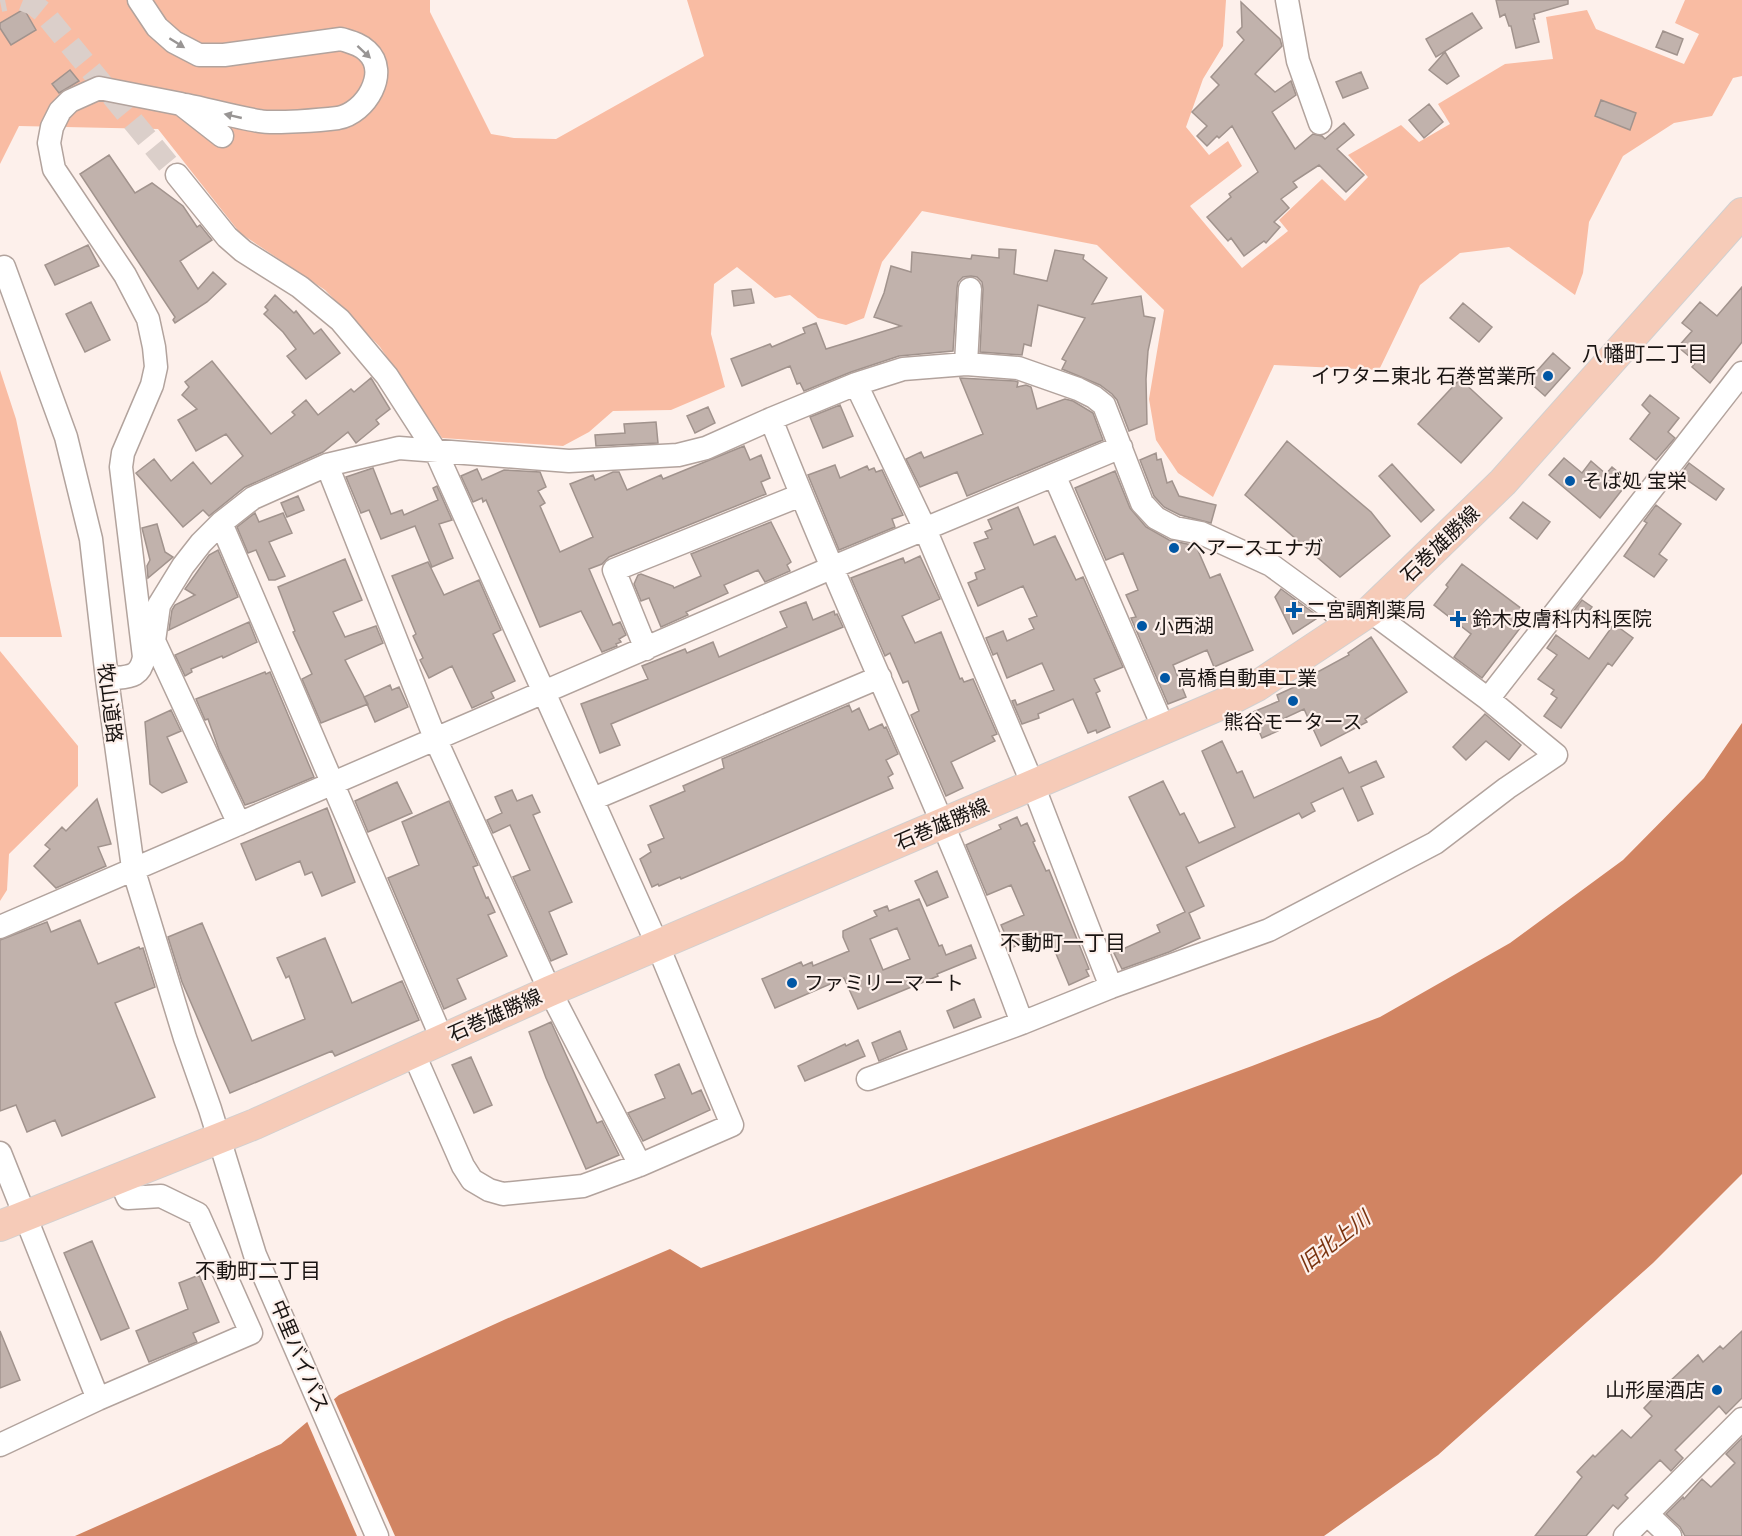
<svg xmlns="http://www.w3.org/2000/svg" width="1742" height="1536" font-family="Raleway,'Noto Sans JP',sans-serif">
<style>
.green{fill:#f9bca3}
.water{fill:#d18462}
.pier{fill:#fdf0eb}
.building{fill:#c1b2ac;stroke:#a1938d;stroke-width:1.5;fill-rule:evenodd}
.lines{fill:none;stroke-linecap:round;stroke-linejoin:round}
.minor-tunnel{stroke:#dbcfca;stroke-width:22;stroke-dasharray:22 11;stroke-linecap:butt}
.minor-casing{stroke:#b2a39d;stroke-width:25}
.major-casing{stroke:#d1d0d0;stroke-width:32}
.minor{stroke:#fff;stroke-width:22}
.major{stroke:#f6cbb8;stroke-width:30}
.oneway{fill:#989594}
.poi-dot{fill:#0157a5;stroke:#fdf0eb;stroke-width:2}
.labels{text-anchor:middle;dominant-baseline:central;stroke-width:4.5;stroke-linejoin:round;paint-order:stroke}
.poi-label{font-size:20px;fill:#191412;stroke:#fdf0eb;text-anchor:start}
.street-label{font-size:20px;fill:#191412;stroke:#fdf0eb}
.neighbourhood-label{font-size:21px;fill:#191412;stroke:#fdf0eb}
.water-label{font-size:21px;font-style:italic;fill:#79320e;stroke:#fdf0eb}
</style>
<rect width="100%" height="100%" fill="#fdf0eb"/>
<path class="green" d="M0,0H430V12L491,134L514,138L556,139L704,56L687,0H1226L1223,46L1203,79L1186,127L1209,155L1228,141L1242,166L1190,206L1242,268L1288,231L1279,220L1322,179L1345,201L1368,177L1348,155L1401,125L1419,142L1450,124L1438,104L1505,64L1553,59L1546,17L1587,10L1596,29L1684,64L1699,34L1675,23L1685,0H1742V76L1733,78L1712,116L1674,123L1623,156L1589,222L1583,273L1575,295L1509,247L1460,253L1420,285L1379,370L1274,365L1213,497L1178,473L1156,440L1149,399L1164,310L1097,245L922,211L882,262L864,318L846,325L818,318L790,295L775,298L737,267L714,284L711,334L725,387L671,410L613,411L589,432L563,446L442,438L380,347L325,290L240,233L158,129L19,126L0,164Z
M0,370L16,419L62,637H0Z
M0,651L78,746V786L9,854L7,890L0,901Z"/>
<path class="water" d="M1742,723V1174L1653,1263L1438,1455L1324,1536H75L281,1444L339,1395L506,1319L670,1249L701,1268L1252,1066L1380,1017L1510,943L1623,860L1704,778Z"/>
<path class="pier" d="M333,1397L395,1536H357L306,1419Z"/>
<path class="building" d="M1496,0H1568V4L1534,14L1535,19H1533L1539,42L1516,48L1511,26H1509L1505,14L1500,17Z
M1241,2L1280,39L1282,46L1255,74L1275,92L1291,81L1296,95L1272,112L1295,149L1313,134L1322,136L1325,139L1344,123L1354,135L1337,149L1364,175L1346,192L1319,165L1293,182L1297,187L1281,199L1289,208L1274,222L1280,227L1266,243L1264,241L1244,256L1231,238L1228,241L1207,217L1231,197L1229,194L1258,172L1232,126L1219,138L1217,136L1207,146L1197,136L1207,126L1192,112L1219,85L1211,77L1244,40L1237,32L1242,27Z
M24,9L36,30L11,45L0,28V23Z
M1472,13L1482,28L1436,57L1426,39Z
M1663,31L1683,39L1677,55L1656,47Z
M1445,52L1459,76L1447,84L1429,70Z
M70,70L79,81L59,93L52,84Z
M1361,72L1368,88L1343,98L1336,82Z
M1601,100L1636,113L1630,130L1595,116Z
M1429,104L1443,122L1424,138L1409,120Z
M109,155L135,193L152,183L183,206L197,227L200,225L212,240L180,261L198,289L213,272L226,284L207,302L175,323L173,320L175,317L80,174Z
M88,245L99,266L55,285L45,265Z
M999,249L1016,250L1014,274L1047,281L1055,250L1084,255L1083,259L1107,278L1092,304L1141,296L1144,316L1155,318L1148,351L1146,379L1147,424L1129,431L1117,400L1112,394L1100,385L1062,369L1066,361L1062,359L1085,318L1038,305L1031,346L1024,344L1022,355L980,352L983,289L982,282L977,277L971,276L963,277L958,282L957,288L953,351L899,356L851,372L804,391L800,383L797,384L790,366L742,386L731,359L770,344L772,347L805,333L803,328L816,323L826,349L901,326L874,317L884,293L891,266L911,272L912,252L971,259L972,255L999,258Z
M1742,287V342L1710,383L1692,367L1696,362L1678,347L1692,331L1682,323L1700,302L1717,316Z
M751,289L754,303L734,306L732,291Z
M275,295L294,313L296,311L314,334L321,329L340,353L306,379L287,356L296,349L283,332L264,314L268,310L265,307Z
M91,302L110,340L85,352L66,314Z
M1463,303L1492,327L1479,342L1450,318Z
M1553,353L1570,368L1545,396L1528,381Z
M212,361L271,434L295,415L292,412L306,400L318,415L351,389L354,392L371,378L390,409L376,420L379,424L356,443L348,432L323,452L245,487L209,516L203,510L183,527L136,473L154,459L171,481L193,462L211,484L243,456L226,434L196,451L178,420L197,409L182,395L189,387L185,382Z
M960,378L1015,381L1018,382L1017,387L1026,385L1031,387L1037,409L1065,399L1073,401L1093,413L1103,440L967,496L957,472L920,487L906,459L921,452L924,458L983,434Z
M1460,379L1502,418L1461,463L1418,424Z
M1650,395L1679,418L1668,432L1675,438L1656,460L1630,439L1650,413L1642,405Z
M840,405L853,436L823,448L810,417Z
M708,407L715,423L695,433L687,416Z
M656,422L658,443L596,446L595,435L625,433L624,424Z
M1287,441L1371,512L1390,536L1340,577L1245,495Z
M744,446L750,460L761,455L770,478L761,482L766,494L609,557L602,564L589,569L613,625L620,622L626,635L619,639L621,642L616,644L617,646L602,652L581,611L540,627L486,500L483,502L482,498L473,502L461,476L477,469L482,480L504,470L540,472L546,487L538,491L545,503L540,506L560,552L593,537L570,484L593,475L595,480L613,472H619L627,490L661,475L663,479Z
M1156,453L1157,460L1161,459L1167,483L1172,481L1179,496L1216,505L1211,523L1180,515L1164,507L1154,496L1140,460Z
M1564,458L1582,473L1591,461L1606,474L1612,467L1629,481L1600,518L1549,475Z
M1689,463L1724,489L1716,500L1680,475Z
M1392,464L1434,510L1421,522L1379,476Z
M835,465L840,478L867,466L869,470L874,468L876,472L882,470L903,515L892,519L895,527L839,550L808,475Z
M373,468L391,514L402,510L404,515L438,500L433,488L437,486L452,520L439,524L453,558L432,567L415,526L381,539L369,510L361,513L346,477Z
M1115,471L1130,508L1146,527L1169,540L1196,546L1210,578L1220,574L1253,650L1214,667L1207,650L1173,665L1186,697L1168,704L1131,618L1136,617L1126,595L1138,590L1123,553L1106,560L1075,488Z
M298,496L304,510L287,517L281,503Z
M1523,502L1550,522L1537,539L1510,518Z
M1656,505L1681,524L1659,554L1667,560L1654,577L1624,556L1647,523L1644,521Z
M1018,507L1034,545L1055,536L1076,580L1083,577L1123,667L1094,679L1100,691L1096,693L1110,727L1097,733L1096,730L1088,733L1073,699L1038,714L1039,718L1022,724L1012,701L1015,700L1017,705L1054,690L1042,663L1007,678L997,653L993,655L986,638L1003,631L1007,641L1034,629L1029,619L1037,616L1023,586L978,606L968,583L977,579L975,573L985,569L974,543L988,538L985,532L992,529L988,520Z
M255,513L259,522L283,513L292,533L269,542L285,576L275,580H269L256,550L248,553L237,527Z
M771,522L791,562L787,565L790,571L765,582L758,570L724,585L728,593L686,612L688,615L661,627L649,598L641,601L634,584L638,575L641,574L673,586L674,588L701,576L691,554Z
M157,524L165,552L173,557L148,578L147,566L150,560L142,528Z
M218,550L238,597L169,630L172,610L175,605L195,595L185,589L209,555Z
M920,556L940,599L902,616L915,643L941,632L960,679L962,678L964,682L973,679L997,734L992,736L995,741L951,762L963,788L946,796L911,715L919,711L908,681L903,683L890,653L885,656L851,578L903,558L905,563Z
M345,559L362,600L333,612L345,637L376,626L383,643L345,660L368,704L321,723L302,679L312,674L293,632L295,631L278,587Z
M428,562L444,595L479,580L501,630L493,634L515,681L491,692L494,698L472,708L452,666L429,678L420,660L423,658L413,636L416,634L392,576Z
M1462,564L1530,615L1482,678L1454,657L1471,634L1434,605L1448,587L1446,585Z
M1281,589L1319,617L1293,634L1275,597Z
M1582,600L1592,607L1582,621L1572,613Z
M806,602L813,620L834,611L835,615L837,614L843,627L611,724L620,745L600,753L581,704L648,679L642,666L685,649L687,653L713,642L719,657L787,627L780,612Z
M249,622L257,642L223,658L222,656L191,669L192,672L185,676L175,655Z
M1614,624L1633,638L1612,666L1608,663L1561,728L1544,716L1557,698L1551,694L1554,690L1538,679L1557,655L1547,648L1556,635L1589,659Z
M1371,637L1407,692L1365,719L1367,722L1321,746L1304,709L1274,723L1278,731L1262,738L1251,713L1279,701L1277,695L1314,678L1312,675L1349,655L1348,653Z
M265,672L266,674L270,672L314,777L254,802L245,805L219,750L208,719L205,720L196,699Z
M390,685L392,690L399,687L408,707L375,722L364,697Z
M849,705L852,712L859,708L869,730L882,724L884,728L886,727L898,754L886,760L893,774L888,777L893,788L681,879L680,877L659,886L658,884L652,887L640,859L651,852L648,845L664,838L650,806L685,791L683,786L724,768L722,759Z
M171,710L181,731L167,737L187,782L162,793L150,784L145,722Z
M1485,714L1521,745L1509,760L1486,741L1466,760L1453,747Z
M1222,741L1237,773L1242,771L1254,798L1341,757L1349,773L1376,761L1384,777L1361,787L1373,814L1358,821L1343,788L1311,803L1315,811L1302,818L1299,813L1186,867L1204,906L1189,913L1200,938L1169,952L1122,969L1114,953L1160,932L1157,925L1185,912L1129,797L1163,781L1180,815L1184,813L1199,843L1235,827L1202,751Z
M397,782L412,813L368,832L355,801Z
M512,790L517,801L532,795L540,812L533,815L572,902L549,912L567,954L551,961L513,877L530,870L510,825L493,833L487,820L502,813L495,797Z
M97,799L111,844L98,847L106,866L56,888L34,866L50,849L45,845L62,827L66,831Z
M449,801L478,865L473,867L486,898L488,897L495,912L488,915L507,956L457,979L466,999L444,1009L388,878L419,865L402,822Z
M327,808L355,882L322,896L312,872L305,875L300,861L256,880L241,844Z
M1017,817L1021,826L1027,823L1035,841L1033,842L1046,871L1049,870L1089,969L1086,970L1089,976L1069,985L1047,932L1011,948L1001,925L1024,915L1011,885L987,895L966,845L1001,829L999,825Z
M937,871L948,897L927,906L915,881Z
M919,899L939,946L942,945L946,955L971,945L976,958L937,974L938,976L858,1009L844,978L775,1008L762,979L801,962L803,966L812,962L813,966L849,951L843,937V931L877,916L874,911L887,906L889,911ZM897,928L910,959L883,970L870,939Z
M80,920L98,964L139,947L140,949L143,948L155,987L115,1003L155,1097L62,1136L55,1120L27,1132L16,1105L0,1111V940L47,922L51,932Z
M202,923L252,1041L305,1019L289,976L286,978L277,958L325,938L352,1003L402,981L419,1020L335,1056L332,1051L230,1093L182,982L168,937Z
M974,999L981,1017L954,1028L947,1011Z
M551,1022L597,1123L602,1121L619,1155L586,1169L546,1078L529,1032Z
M900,1031L907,1049L879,1061L872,1043Z
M858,1040L865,1056L805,1081L798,1066L845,1044L846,1046Z
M471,1057L492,1105L474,1113L452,1065Z
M679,1064L692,1094L701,1090L710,1110L643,1141L628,1113L665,1098L655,1075Z
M92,1241L129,1328L101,1340L64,1253Z
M199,1275L219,1322L193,1333L197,1342L149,1362L136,1331L188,1309L179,1283Z
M0,1331L20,1380L0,1388Z
M1742,1331V1398L1726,1414L1719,1406L1675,1450L1683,1458L1671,1471L1660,1460L1625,1495L1628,1498L1618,1509L1613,1505L1586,1536H1535L1582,1477L1577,1472L1593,1455L1595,1457L1622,1430L1631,1438L1652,1416L1644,1408L1668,1383L1698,1355L1703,1362L1720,1346L1723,1349Z
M1742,1438V1536H1685L1680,1527L1666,1514L1683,1497L1684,1499L1702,1479L1711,1487L1735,1463L1726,1454Z"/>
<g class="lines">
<path class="minor-tunnel" d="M23,0L33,4L44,13L177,175
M0,1L5,0"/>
<g class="minor-casing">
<path id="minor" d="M139,0L157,27L174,42L199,55H224L341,39C350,42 360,44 367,51C390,72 366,113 338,118C322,120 274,124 259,121C235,117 210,110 186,105
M1287,0L1298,61L1320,123
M177,175L227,237L243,251L300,287L340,320L387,376L436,452L658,946L732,1125L640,1165L583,1186L503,1194L489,1190L472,1180L463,1166L413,1052
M4,267L66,437L91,539L107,679L133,868L185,1038L210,1109L255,1255L377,1536
M966,364L970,289
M856,384L925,529L1033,785L1111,987
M771,419C850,622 947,818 1022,1023
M327,465L435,738L550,991L640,1165
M1055,477L1164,729
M221,523L442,1039
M646,649L614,570L801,495
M107,679C126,676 140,680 144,657L121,467L123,453L152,385L156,367L154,347L148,319L125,275L54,169L49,143L52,127L60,111L70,101L99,88L181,104L222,136
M1488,699L1742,373
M593,799L880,677
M239,824L154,641L159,605L183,566L201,543L221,523L253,498L327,465L399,448L569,461L678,455L706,448L771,419L856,384L903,369L966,364L1018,368L1078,389L1094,397L1104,405L1142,503L1156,518L1175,528L1201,533L1271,565L1330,608L1347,626
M0,927L831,568L1121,447
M868,1079L1022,1023L1111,987L1269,930L1435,843L1507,788L1556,755L1488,699L1370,611
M0,1153L98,1399
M0,1445L98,1399L251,1333L198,1214L161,1196L128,1198L119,1178
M1647,1514L1670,1536
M1625,1536L1742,1419"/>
</g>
<g class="major-casing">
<path id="major" d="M0,1226L255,1124L550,991L1222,704L1257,686L1370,611L1397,585L1503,482L1742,213"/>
</g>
<use href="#minor" class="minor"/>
<use href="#major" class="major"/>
</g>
<defs><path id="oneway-solid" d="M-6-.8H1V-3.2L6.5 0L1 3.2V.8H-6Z" transform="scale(1.5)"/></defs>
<g class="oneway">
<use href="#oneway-solid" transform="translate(177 43) rotate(32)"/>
<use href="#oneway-solid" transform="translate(364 52) rotate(43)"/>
<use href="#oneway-solid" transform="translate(233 116) rotate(-167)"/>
</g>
<g class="poi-dot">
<circle cx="1548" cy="376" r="6"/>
<circle cx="1570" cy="481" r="6"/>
<circle cx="1174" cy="548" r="6"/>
<path d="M1291 601h6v6h6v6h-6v6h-6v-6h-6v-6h6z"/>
<path d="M1455 610h6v6h6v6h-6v6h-6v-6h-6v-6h6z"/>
<circle cx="1142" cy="626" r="6"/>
<circle cx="1165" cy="678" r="6"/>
<circle cx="1293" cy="701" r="6"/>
<circle cx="792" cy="983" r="6"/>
<circle cx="1717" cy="1390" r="6"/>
</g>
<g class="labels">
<g class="poi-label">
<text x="1536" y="376" text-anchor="end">イワタニ東北 石巻営業所</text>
<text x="1582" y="481">そば処 宝栄</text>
<text x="1186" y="548">ヘアースエナガ</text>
<text x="1306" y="610">二宮調剤薬局</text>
<text x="1472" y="619">鈴木皮膚科内科医院</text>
<text x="1154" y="626">小西湖</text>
<text x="1177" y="678">高橋自動車工業</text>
<text x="1293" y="722" text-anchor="middle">熊谷モータース</text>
<text x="804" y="983">ファミリーマート</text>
<text x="1705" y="1390" text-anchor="end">山形屋酒店</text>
</g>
<g class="street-label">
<text transform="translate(1440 544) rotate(-44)">石巻雄勝線</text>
<text transform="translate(110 703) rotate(83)">牧山道路</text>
<text transform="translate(942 824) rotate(-23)">石巻雄勝線</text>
<text transform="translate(495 1015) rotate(-24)">石巻雄勝線</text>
<text transform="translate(300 1356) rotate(67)">中里バイパス</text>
</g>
<g class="neighbourhood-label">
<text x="1645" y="353">八幡町二丁目</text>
<text x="1063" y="942">不動町一丁目</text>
<text x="258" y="1270">不動町二丁目</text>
</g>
<g class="water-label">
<text transform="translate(1334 1241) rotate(-38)">旧北上川</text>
</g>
</g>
</svg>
